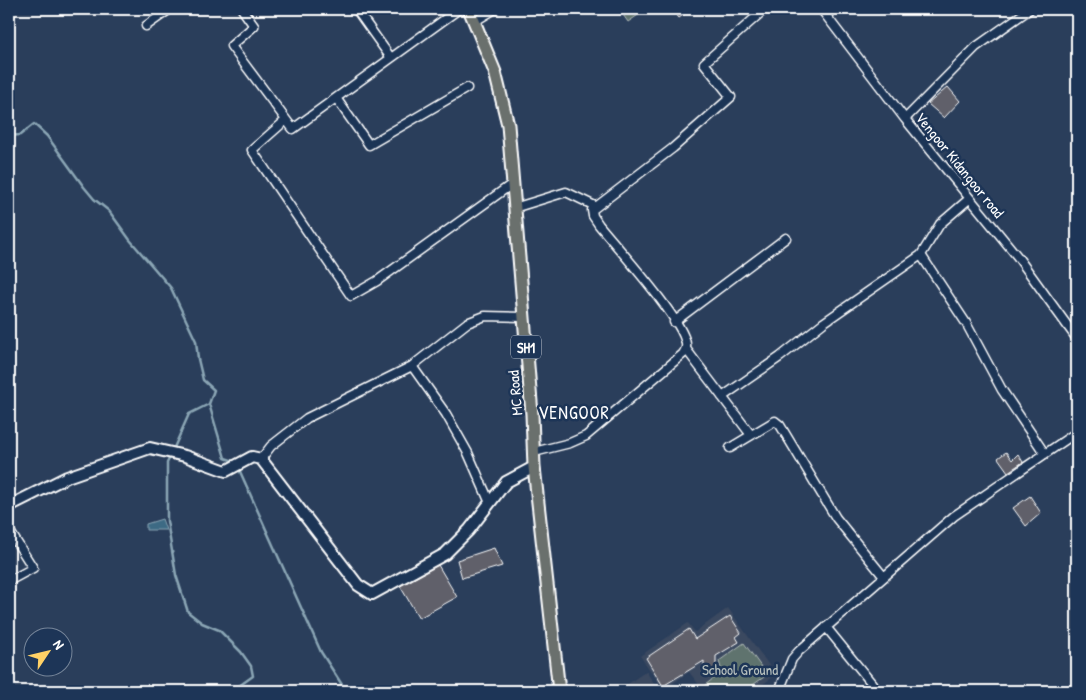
<svg xmlns="http://www.w3.org/2000/svg" width="1086" height="700" font-family="'Patrick Hand',sans-serif">
<style>
.built{fill:#3a4860}
.green{fill:#5f736e;stroke:#afb9b6}
.water{fill:#3e6a84;stroke:#8ba6b5}
.lines{fill:none;stroke-linecap:round;stroke-linejoin:round}
.stream{stroke:#8ba6b5;stroke-width:2.5}
.building{fill:#60606a;stroke:#fff}
.street-casing{stroke:#fff;stroke-width:11}
.secondary-casing{stroke:#fff;stroke-width:14}
.primary-casing{stroke:#fff;stroke-width:15}
.street{stroke:#1d3557;stroke-width:8}
.secondary{stroke:#1d3557;stroke-width:10}
.primary{stroke:#6b706d;stroke-width:11}
.labels{text-anchor:middle;dominant-baseline:central;stroke-width:5;stroke-linejoin:round;paint-order:stroke}
.shield{fill:#1d3557;stroke:#bbc2cd;stroke-width:1}
.shield-label{font-size:14px;font-weight:bold;fill:#fff}
.street-label{font-size:15px;fill:#fff;stroke:#1d3557}
.park-label{font-size:15px;fill:#b7c0be;stroke:#1d3557}
.quarter-label{font-size:18px;letter-spacing:1px;fill:#fff;stroke:#1d3557}
</style>
<rect width="100%" height="100%" fill="#2a3e5b"/>
<filter id="ink" filterUnits="userSpaceOnUse"><feTurbulence type="fractalNoise" baseFrequency=".02" numOctaves="2"/><feDisplacementMap in="SourceGraphic" scale="10" xChannelSelector="R" yChannelSelector="G"/><feConvolveMatrix kernelMatrix="1 2 1 2 8 2 1 2 1" color-interpolation-filters="sRGB"/></filter>
<g filter="url(#ink)">
<path class="built" d="M728,608L776,675L753,691H704L689,672L664,690L640,656L688,623L695,632Z
M646,671L659,691H618Z"/>
<path class="green" d="M619,9H647L628,22Z
M744,643L767,675L744,691H710L705,685L722,672L719,661Z"/>
<path class="water" d="M162,519L166,530H146V524Z"/>
<g class="lines">
<path class="stream" d="M9,136L20,135L34,124L47,136L84,187L94,199L109,211L130,240L171,288L196,341L198,359L203,380L214,390L209,404L189,414L173,450
M209,404L225,458L237,462
M171,455L167,463V521L176,575L188,612L202,623L219,630L241,652L251,666L253,676L232,691
M238,467L321,652L346,691"/>
</g>
<path class="building" d="M672,9H692L679,18Z
M948,87L960,101L944,118L928,104Z
M1006,452L1012,460L1018,454L1023,462L1008,472L998,458Z
M1030,496L1041,513L1026,526L1013,508Z
M494,548L502,566L462,578L457,560Z
M438,565L457,597L419,618L400,586Z
M730,616L741,633L736,637L739,642L716,656V671H704V661L663,686L646,658L689,629L695,639Z"/>
<g class="lines">
<g class="street-casing">
<path id="street" d="M242,9L254,26L231,46L293,129L459,9
M356,9L391,58
M821,9L905,119L1017,256L1077,339
M475,21L495,9
M146,26L170,9
M336,98L369,145L467,88
M905,119L976,47L1030,9
M286,120L252,150L351,296L377,281L512,184
M514,208L566,192L595,206
M921,255L966,323L1002,390L1045,454
M674,322L786,238
M686,349L751,435
M412,366L446,414L468,453L490,503
M722,397L780,357L823,323L921,255L940,224L969,199
M730,448L775,421L780,425L836,518L884,577
M534,452L570,443L586,436L683,354C685,351 687,348 686,344C684,321 616,246 599,225L593,216L592,210L673,148L731,97L704,63L765,9
M261,459L271,446L307,418L412,366L467,323L485,316L523,317
M9,530L33,568L9,581
M826,627L878,691
M779,691L792,659L799,651L954,516L1077,432"/>
</g>
<g class="secondary-casing">
<path id="secondary" d="M9,506L67,477L150,448L185,456L226,471L252,457L261,459L358,585L372,594L445,554L469,530L506,482L534,467"/>
</g>
<g class="primary-casing">
<path id="primary" d="M469,9L495,72L508,125L532,414L534,467L559,691"/>
</g>
<use href="#street" class="street"/>
<use href="#secondary" class="secondary"/>
<use href="#primary" class="primary"/>
</g>
</g>
<g class="labels">
<rect class="shield" x="511" y="335.5" width="30" height="23" rx="4"/>
<g class="shield-label">
<text x="526" y="347">SH1</text>
</g>
<g class="street-label">
<text transform="translate(960 165) rotate(51)">Vengoor Kidangoor road</text>
<text transform="translate(515 393) rotate(-95)">MC Road</text>
</g>
<g class="park-label">
<text x="740" y="669">School Ground</text>
</g>
<g class="quarter-label">
<text x="574" y="412">VENGOOR</text>
</g>
</g>
<rect width="1086" height="700" fill="none" stroke="#1d3557" stroke-width="30"/>
<rect x="15" y="15" width="1056" height="670" fill="none" stroke="#fff" stroke-width="2" filter="url(#ink)"/>
<g transform="translate(48 652) rotate(55)"><circle r="24" fill="#1d3557" stroke="#77869a"/>
<path d="M0-4L9 19L0 12L-9 19Z" fill="#ffd166"/>
<text y="-8" font-size="14" font-weight="bold" text-anchor="middle" fill="#ffffff">N</text>
</g>
</svg>
